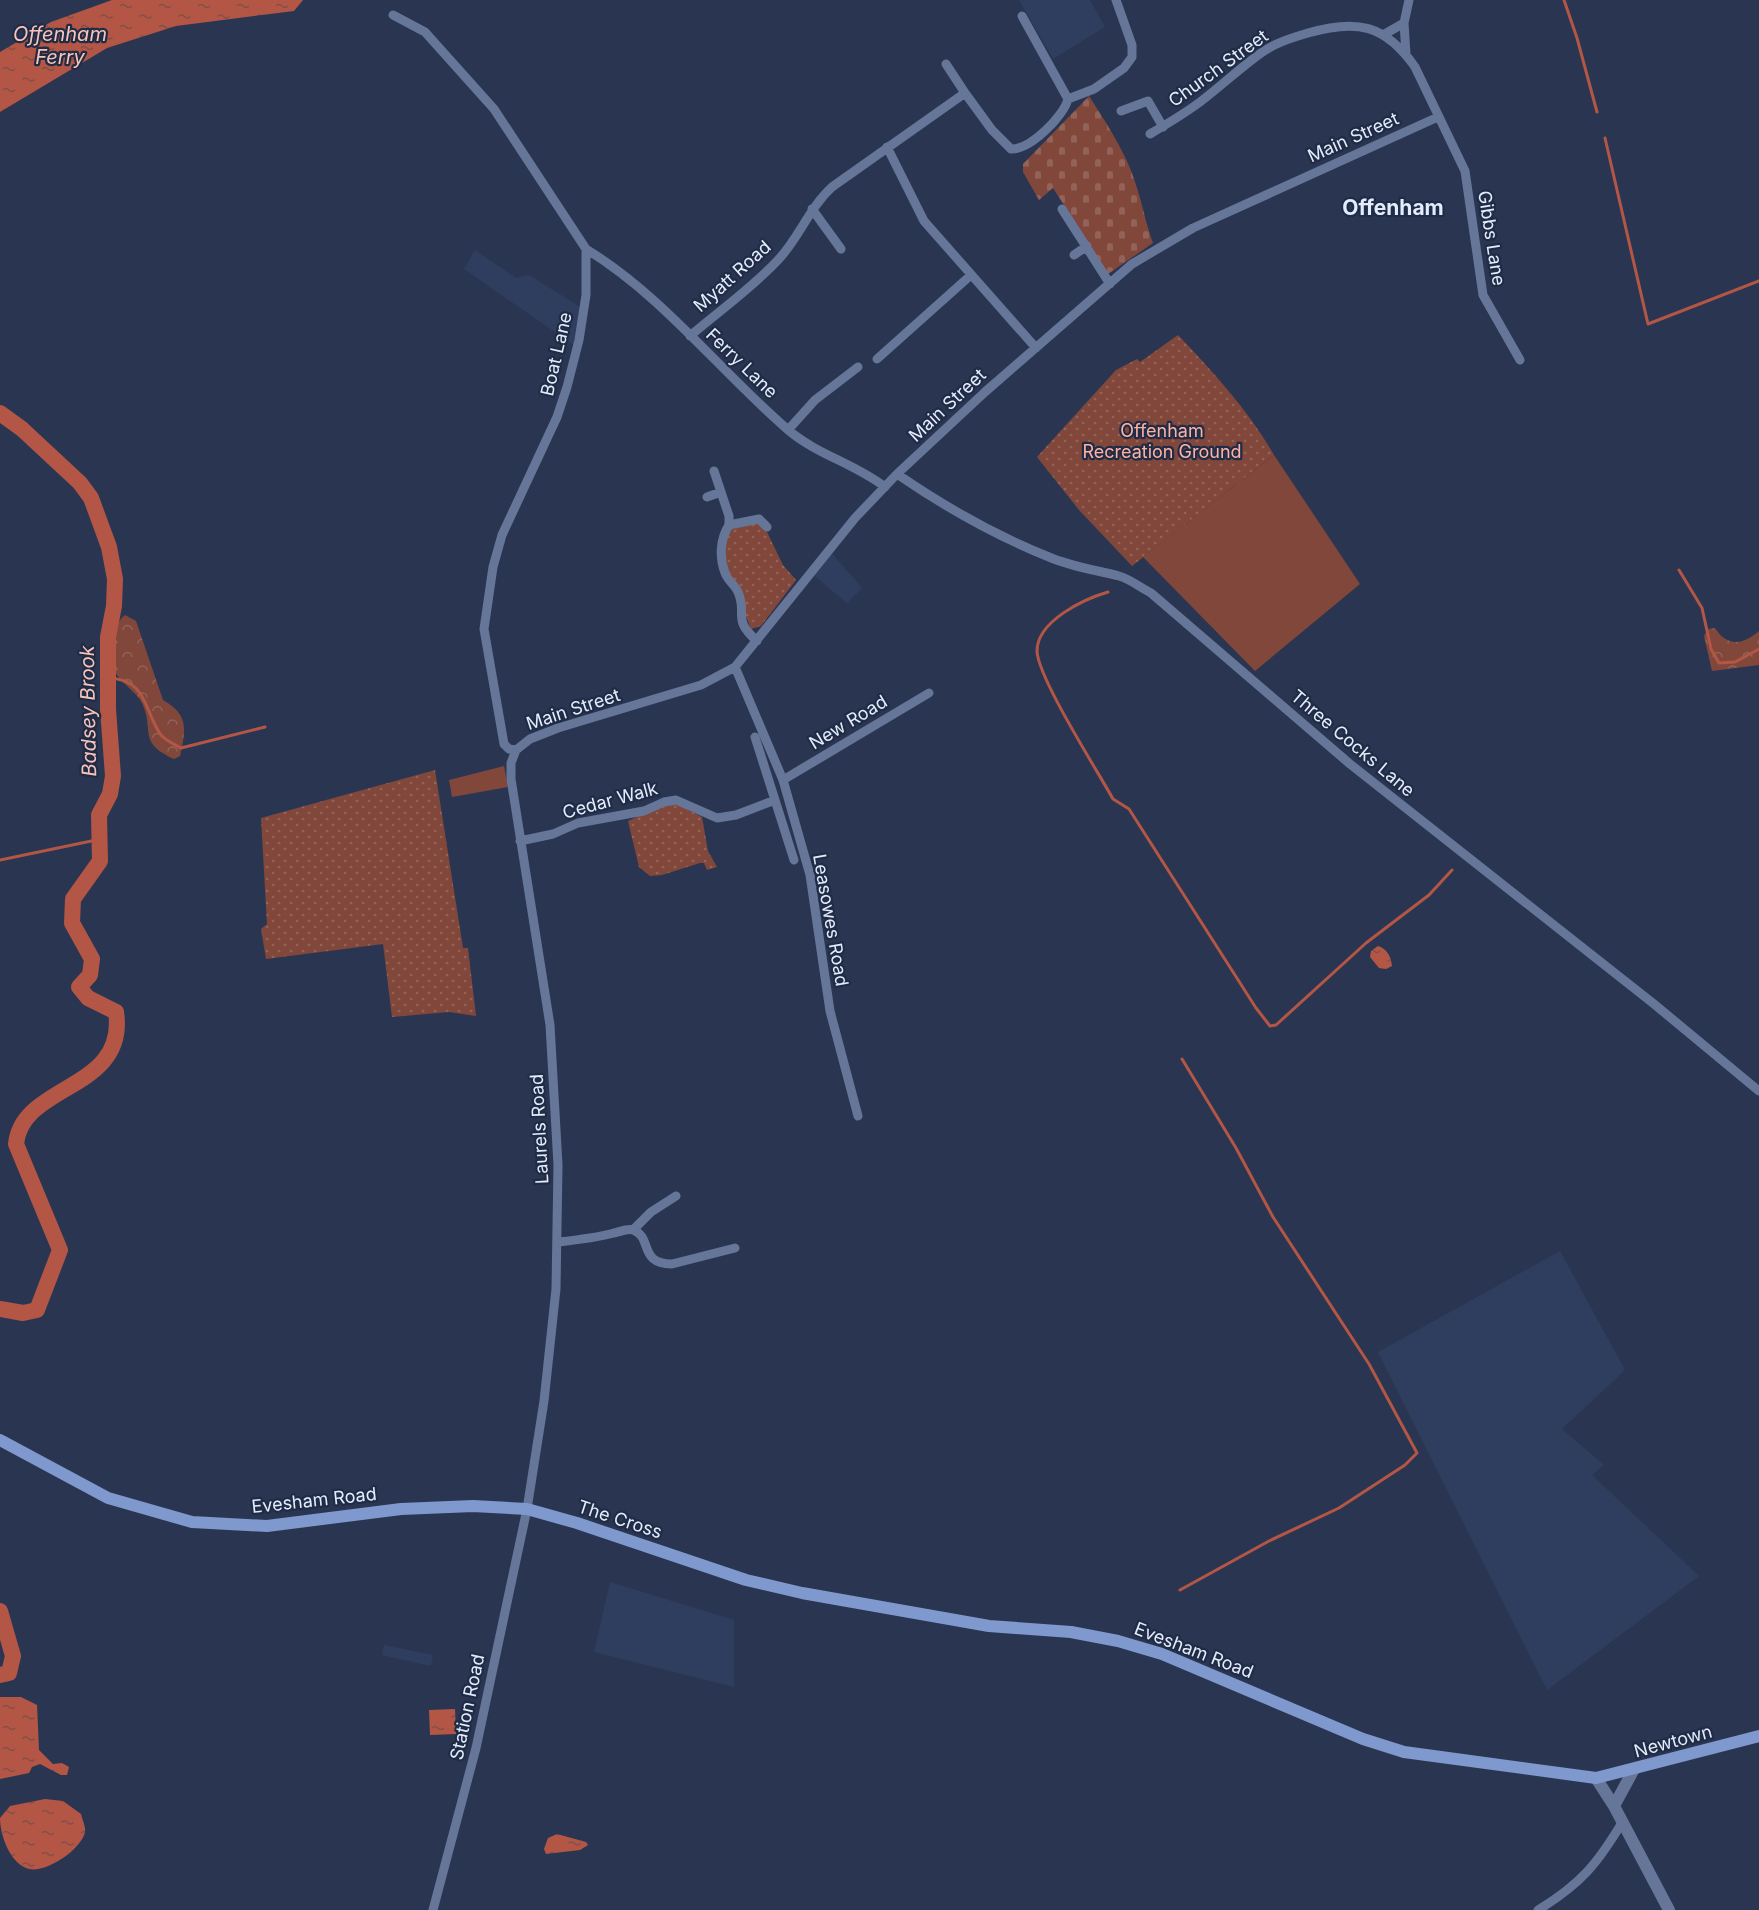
<svg xmlns="http://www.w3.org/2000/svg" width="1759" height="1910" font-family="Inter,sans-serif">
<style>
.built{fill:#2f3e5f}
.grass{fill:url(#grass-dots)}
.forest{fill:url(#forest-crowns)}
.cemetery{fill:url(#cemetery-stones)}
.garden{fill:#81473b}
.water{fill:url(#water-ripples)}
.lines{fill:none;stroke-linecap:round;stroke-linejoin:round}
.stream{stroke:#b35645;stroke-width:3}
.river{stroke:#b35645;stroke-width:16}
.minor{stroke:#667698;stroke-width:9}
.tertiary{stroke:#667698;stroke-width:12}
.secondary{stroke:#7f98ce;stroke-width:12}
.labels{text-anchor:middle;dominant-baseline:central;stroke-width:4.5;stroke-linejoin:round;paint-order:stroke}
.street-label{font-size:18px;fill:#e3ecfd;stroke:#202c46}
.park-label{font-size:18px;fill:#feb2a2;stroke:#202c46}
.water-label{font-size:20px;font-style:italic;fill:#f8c4b9;stroke:#202c46}
.quarter-label{font-size:21px;font-weight:bold;fill:#e3ecfd;stroke:#202c46}
</style>
<defs>
<pattern id="grass-dots" width="8" height="8" patternUnits="userSpaceOnUse" patternTransform="scale(1.5)"><rect width="8" height="8" fill="#81473b"/><path d="M2 2h.1M6 6h.1" fill="none" stroke="#936258" stroke-width="1.8" stroke-linecap="round"/></pattern>
<pattern id="forest-crowns" width="20" height="18" patternUnits="userSpaceOnUse" patternTransform="scale(1.5)"><rect width="20" height="18" fill="#81473b"/><path d="M2 6a3 3 0 1 1 6 0M12 15a3 3 0 1 1 6 0" fill="none" stroke="#936258"/></pattern>
<pattern id="cemetery-stones" width="16" height="16" patternUnits="userSpaceOnUse" patternTransform="scale(1.5)"><rect width="16" height="16" fill="#81473b"/><path d="M2 7V4a2 2 0 0 1 4 0v3zM10 15v-3a2 2 0 0 1 4 0v3z" fill="#936258"/></pattern>
<pattern id="water-ripples" width="26" height="14" patternUnits="userSpaceOnUse" patternTransform="scale(1.5)"><rect width="26" height="14" fill="#b35645"/><path d="M2 4q2-2 4 0t4 0M15 11q2-2 4 0t4 0" fill="none" stroke="#814f48"/></pattern>
</defs>
<rect width="100%" height="100%" fill="#2a3651"/>
<path class="built" d="M1019,0H1090L1105,27L1053,59Z
M475,250L516,278L529,275L585,310L578,348L464,269Z
M830,551L862,588L847,603L812,574Z
M1560,1251L1625,1370L1562,1429L1604,1465L1592,1475L1699,1576L1547,1690L1378,1352Z
M610,1582L734,1620V1687L594,1652Z
M384,1645L433,1655L431,1666L382,1655Z"/>
<path class="grass" d="M1178,335C1214,373 1248,410 1274,455L1132,566L1079,510L1037,457L1116,370L1137,359L1140,362Z
M757,523L766,530L783,565L796,580L761,626L751,629L726,566L723,548L728,533L732,529Z
M435,770L463,948H468L476,1016L449,1012L392,1017L383,944L266,959L261,929L267,924L261,818Z
M677,804L702,817L708,851L717,867L707,870L704,863H700L662,875L650,876L639,867L628,821L664,805Z"/>
<path class="forest" d="M125,615L136,621L163,700C189,715 186,729 180,756L174,759C137,742 155,731 142,703C137,693 124,685 117,675C106,659 110,627 125,615Z
M1715,628C1727,647 1743,645 1759,631V665L1712,671L1704,636L1708,629Z"/>
<path class="cemetery" d="M1089,96C1107,124 1128,156 1137,188C1143,207 1146,224 1153,243L1108,274L1053,188L1039,200L1023,172V164Z"/>
<path class="garden" d="M1274,455L1360,584L1255,671L1143,557Z
M504,766L508,787L452,797L449,780Z"/>
<path class="water" d="M112,0H303L294,11L176,26L107,48L0,112V52L51,22Z
M1378,946C1387,949 1391,956 1392,966L1386,969L1379,968L1370,957L1371,951Z
M0,1697H21L37,1705L39,1750L53,1764L62,1763L69,1767L67,1775H61L40,1764L32,1767L29,1773L0,1779Z
M455,1709L456,1734L430,1735L429,1710Z
M45,1799L63,1801L81,1814C82,1819 86,1827 85,1832C81,1850 46,1873 29,1869C10,1864 0,1835 0,1818L10,1806Z
M557,1834L586,1842L588,1845L580,1850L546,1854L544,1849L548,1838Z"/>
<g class="lines">
<path class="stream" d="M1564,0L1577,38L1597,112
M1605,138L1648,324L1759,281
M1679,570L1702,608L1711,649L1719,663L1735,662L1759,649
M1108,592C1084,599 1037,621 1037,651C1038,678 1097,770 1113,799L1129,809L1256,1008L1270,1026L1276,1025L1366,943L1429,895L1452,870
M108,678C148,679 144,712 161,735C166,741 174,744 181,748L265,727
M0,860L101,839
M1180,1590L1269,1541L1339,1508L1405,1465L1417,1453L1369,1364L1273,1217L1236,1148L1182,1059"/>
<path class="river" d="M0,413L22,429L80,483L91,498L109,547L115,579L114,606L108,637V709L113,776L110,794L99,815L100,861L73,899L72,923L92,959L90,975L79,987L88,998L116,1012C128,1091 22,1083 16,1144L60,1250L37,1310L23,1313L0,1309
M0,1611L13,1656L9,1673L0,1675"/>
<path class="minor" d="M393,15L425,32L494,109L586,249V295L579,340L567,387L557,417L502,535L493,567L484,629L504,744L509,749L516,750
M1383,35L1404,23
M1406,54L1404,23L1409,0
M946,64L965,93
M1068,99L1094,89L1124,68L1132,57V45L1116,0
M1121,111L1148,101L1163,127
M1150,134C1167,124 1184,114 1200,102C1221,86 1240,68 1261,53C1275,43 1291,38 1308,33C1356,19 1385,24 1415,67L1465,171L1483,295L1520,360
M887,147L924,221L1036,348
M812,209L841,249
M1062,209L1110,284
M586,249C663,296 719,370 787,429C817,455 854,463 885,487
M1074,255L1087,246
M690,336C719,311 752,288 778,260C799,238 809,208 832,187L965,93L992,130L1011,149C1030,150 1064,116 1068,99L1022,16
M877,359L971,275
M788,430L815,400L858,367
M714,471L729,516V525
M897,474C945,507 994,535 1049,557C1072,567 1096,570 1119,576C1130,579 1141,588 1151,593L1350,764L1654,1004L1759,1091
M707,497L721,492
M729,525C720,539 719,557 725,573C728,581 735,585 738,592C748,615 731,618 757,641
M729,525L759,519L767,527
M735,667L783,780L810,875L830,1011L858,1116
M755,737L794,860
M783,780L929,693
M520,841L553,834L578,823L644,811L664,802L676,800L717,818L736,815L775,800
M633,1230L651,1212L676,1196
M558,1242C577,1240 595,1238 614,1233C620,1232 627,1228 633,1230C653,1237 638,1264 672,1264L735,1248
M433,1910L476,1748L527,1509L544,1401L556,1289L558,1165L550,1025L511,779V763L516,750L530,739L558,728L701,685L735,667L855,518L897,474L985,392L1132,264L1193,228L1438,117
M1538,1910C1581,1884 1598,1863 1623,1821"/>
<path class="tertiary" d="M1633,1771L1614,1806L1669,1910
M1596,1778L1614,1806"/>
<path class="secondary" d="M0,1440L108,1498L192,1522L267,1526L401,1509L473,1506L527,1509L577,1523L746,1580L802,1593L989,1626L1071,1632L1118,1641L1162,1654L1363,1739L1404,1752L1596,1778L1759,1736"/>
</g>
<g class="labels">
<g class="street-label">
<text transform="translate(1218 68) rotate(-36)">Church Street</text>
<text transform="translate(1353 137) rotate(-24)">Main Street</text>
<text transform="translate(1492 238) rotate(81)">Gibbs Lane</text>
<text transform="translate(732 276) rotate(-42)">Myatt Road</text>
<text transform="translate(556 354) rotate(-77)">Boat Lane</text>
<text transform="translate(742 363) rotate(44)">Ferry Lane</text>
<text transform="translate(947 405) rotate(-43)">Main Street</text>
<text transform="translate(573 709) rotate(-18)">Main Street</text>
<text transform="translate(848 722) rotate(-31)">New Road</text>
<text transform="translate(1353 743) rotate(40)">Three Cocks Lane</text>
<text transform="translate(610 800) rotate(-15)">Cedar Walk</text>
<text transform="translate(831 920) rotate(80)">Leasowes Road</text>
<text transform="translate(539 1129) rotate(-93)">Laurels Road</text>
<text transform="translate(314 1500) rotate(-6)">Evesham Road</text>
<text transform="translate(620 1519) rotate(18)">The Cross</text>
<text transform="translate(1194 1650) rotate(21)">Evesham Road</text>
<text transform="translate(467 1707) rotate(-78)">Station Road</text>
<text transform="translate(1673 1741) rotate(-15)">Newtown</text>
</g>
<g class="park-label">
<text x="1162" y="430">Offenham<tspan x="1162" dy="21">Recreation Ground</tspan></text>
</g>
<g class="water-label">
<text x="60" y="34">Offenham<tspan x="60" dy="23">Ferry</tspan></text>
<text transform="translate(88 711) rotate(-91)">Badsey Brook</text>
</g>
<g class="quarter-label">
<text x="1393" y="207">Offenham</text>
</g>
</g>
</svg>
